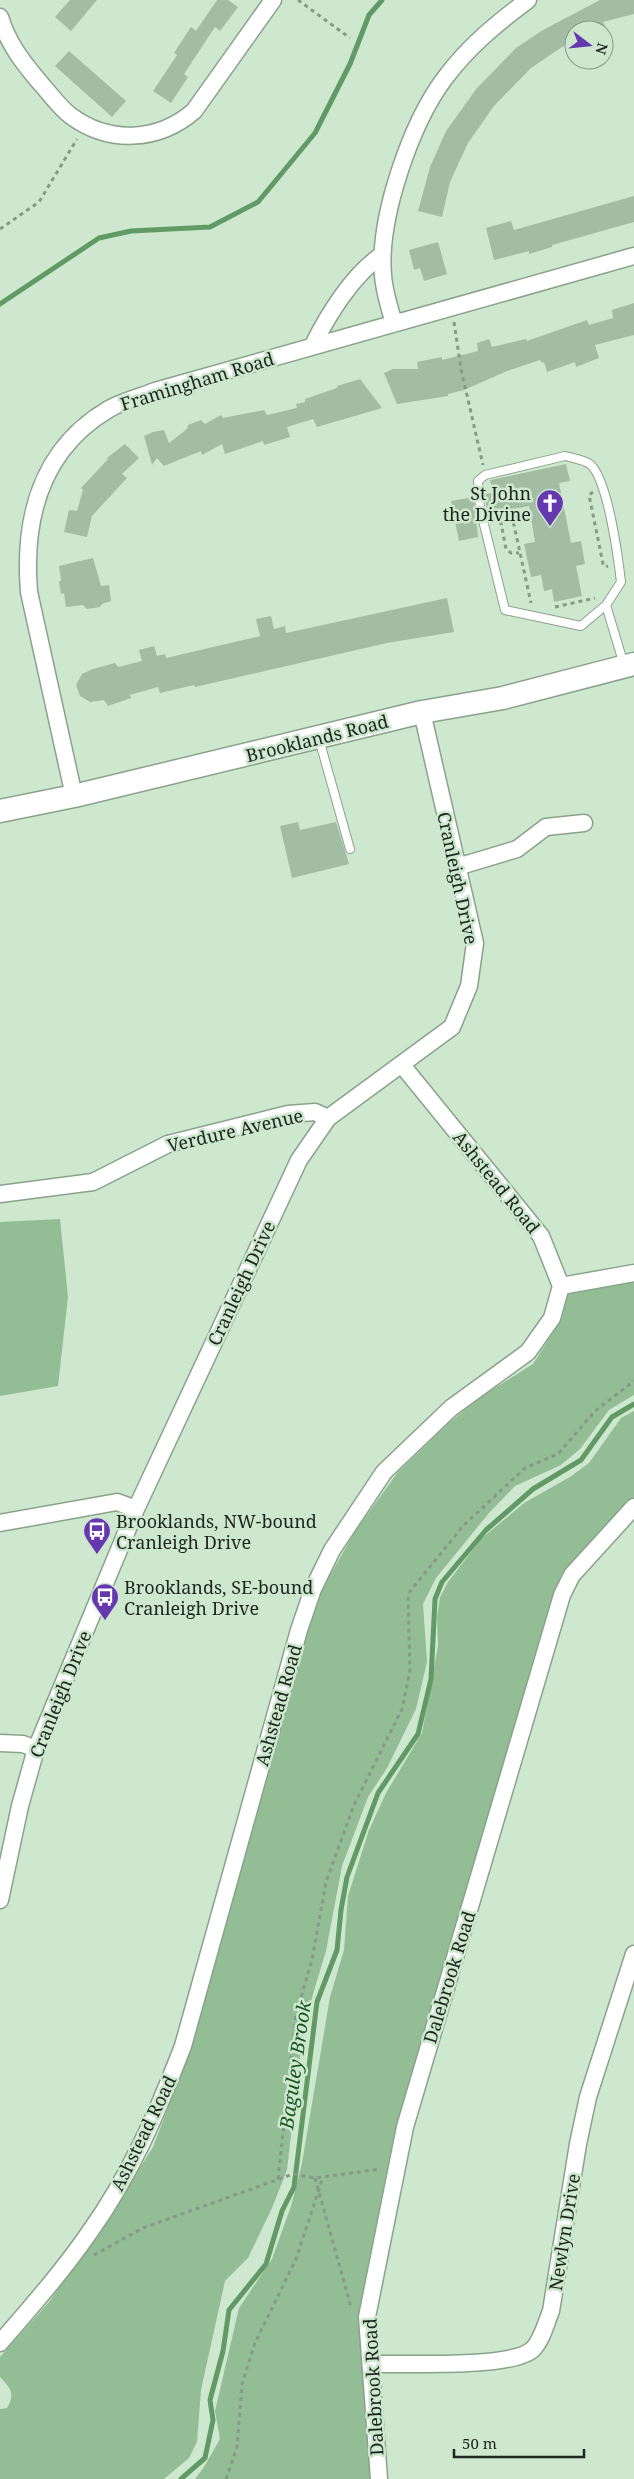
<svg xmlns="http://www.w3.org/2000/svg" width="634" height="2479" font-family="'Noto Serif',serif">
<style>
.green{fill:#93bd95}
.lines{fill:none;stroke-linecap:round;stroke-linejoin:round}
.stream{stroke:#629a66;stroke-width:5}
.building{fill:#a3bda4}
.lane-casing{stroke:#89a38a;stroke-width:10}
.street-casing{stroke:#89a38a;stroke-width:19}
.secondary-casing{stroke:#89a38a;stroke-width:25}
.path{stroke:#869a87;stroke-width:3;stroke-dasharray:4 4;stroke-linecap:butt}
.lane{stroke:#fff;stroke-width:8}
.street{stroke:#fff;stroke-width:16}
.secondary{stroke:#fff;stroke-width:22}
.labels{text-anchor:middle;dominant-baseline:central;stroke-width:5;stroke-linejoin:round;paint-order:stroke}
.street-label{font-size:18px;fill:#1c261d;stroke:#cde8ce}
.poi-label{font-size:18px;fill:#1c261d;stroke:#cde8ce;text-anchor:start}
.water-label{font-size:19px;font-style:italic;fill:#1a5623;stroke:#cde8ce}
</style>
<rect width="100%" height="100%" fill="#cde8ce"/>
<path class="green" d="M60,1219L68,1297L58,1386L0,1396V1222Z
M634,1277V1395L609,1410L580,1449L561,1465L515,1486L489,1513L436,1578L423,1604L427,1662L416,1709L387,1768L368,1797L342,1866L326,1951L313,1994L302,2041L287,2170L272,2208L248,2258L225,2281L201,2390L197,2442L189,2458L164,2479H0V2409L7,2408C16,2393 10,2388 0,2377V2357L49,2302L109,2216L153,2147L191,2048L299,1658L323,1588L354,1533L398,1472L451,1421L482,1396L533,1364L559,1323L566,1291Z
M634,1411V1497L561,1575L426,2033L362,2355L370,2479H195L204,2467L220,2439L215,2411L239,2308L272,2259L291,2206L302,2163L330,1997L344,1950L348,1896L369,1830L386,1793L422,1733L438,1646L437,1617L440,1597L448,1582L481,1539L524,1503L570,1477L589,1463L621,1418Z"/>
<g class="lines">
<path class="stream" d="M0,304L99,238L131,231L210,227L258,202L315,133L350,64L369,15L382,0
M181,2479L205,2458L213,2420L210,2400L223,2351L229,2310L266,2264L282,2211L294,2187L317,2002L337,1950L341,1910L347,1877L378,1793L418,1734L431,1679L435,1599L442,1582L486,1530L533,1489L581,1460L612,1417L634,1404"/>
</g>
<path class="building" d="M70,0H97L71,31L55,17Z
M217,0H228L238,7L220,31L215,27L184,74L188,77L171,103L153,91L177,55L174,53L191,27L196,31Z
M600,0H634V14L603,22L607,30H574V39L531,68L494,106L468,143L450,182L442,217L418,211L430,167L446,131L477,88L516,48L543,30Z
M69,51L126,101L112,117L55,66Z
M634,196V222L552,245V247L529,254V251L494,260L486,228L511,221L514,230Z
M438,242L447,274L424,281L420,268L414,270L409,250Z
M634,303V335L595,345L599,358L576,367L575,362L547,372L544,362L542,363L540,360L507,371L464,390L448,394V396L397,404L384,373L393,369H418L417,362L442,357V360L478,351L477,343L489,339L492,347L526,339L527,341L587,320L589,325L613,318L612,310Z
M360,379L382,408L317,427L313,419L287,427L290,437L264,445L263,441L225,454L222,444L202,455L201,451L164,466L157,458L152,465L144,436L153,432L164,430L169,443L187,429L188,425L201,420L205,424L221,415L223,418L264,410L267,415L297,408L296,404L305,402V399L337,388V386Z
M125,444L139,458L122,474L127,478L92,516L87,537L64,532L69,510L77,511L83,490L81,488L108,459L107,458Z
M566,464L570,481L559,483L571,543L581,541L585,564L576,566L582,596L554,602L552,589L544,591L541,575L531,577L524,544L535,542L529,506L487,514L485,494L493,493L490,480Z
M474,497L478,537L459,541L451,501Z
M93,558L101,586L109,585L111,601L102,604L100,607L87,609L83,605L66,607L64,593L61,594L59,582L61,580L59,566Z
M447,598L454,632L387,643L195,687L194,685L160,693L158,687L130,695L131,698L108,706L104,700L90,702L80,696L76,685L82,674L93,669L115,663L118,667L142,661L139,650L154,646L157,656L165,654L166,658L260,636L256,619L271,616L274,629L285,626L286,633Z
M298,822L300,830L336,822L349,864L292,878L280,826Z"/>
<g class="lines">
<g class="lane-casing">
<path id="lane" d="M565,456C572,458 585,460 591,465C608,482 618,556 621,582L606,605L581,626L505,610L480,508L478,481L485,475Z
M606,605L624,665
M319,739L350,849"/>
</g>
<g class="street-casing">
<path id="street" d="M0,17C8,44 24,64 42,85C51,95 60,108 71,116C109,144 158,142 194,111L273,0
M394,323C389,307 384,291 383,275C378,218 411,123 445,78C468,47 497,23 528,0
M313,345C328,315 353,274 382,255
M74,796L29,592C23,518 41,449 109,409C123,401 140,397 155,391L634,256
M457,867L517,849L546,827L584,823
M0,1194L93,1182L168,1144L288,1114L315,1112L328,1118
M561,1286L634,1273
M0,1523L117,1502L136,1509
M0,1743L23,1744L36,1749
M0,1900L20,1806L36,1749L136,1509L299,1160L328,1118L452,1027L469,986L475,943L422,712
M0,2343C31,2307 62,2272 89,2233C130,2176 158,2111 183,2046L299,1630L313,1589L332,1550L384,1472L451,1408L528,1352L552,1318L561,1286L541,1236L402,1065
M371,2364C403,2363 513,2369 533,2349C542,2340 546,2323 551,2311L578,2144L588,2097L634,1954
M379,2479L367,2317L405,2127L562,1595L572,1575L634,1507"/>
</g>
<g class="secondary-casing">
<path id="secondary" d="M0,811L74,796L422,712L503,698L634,664"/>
</g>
<path class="path" d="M298,0L350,38
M0,229L39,202L77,139
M454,322L461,369L483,465
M593,492L589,495L603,564L605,567L608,566
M510,507L531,603
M499,517L511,514
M499,523H501L506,549L511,553H519
M555,607L595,598
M315,2178L351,2307
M278,2179L296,2014L312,1960L326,1882L354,1805L402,1709L410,1671L408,1594L463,1526L525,1468L558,1454L595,1411L634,1381
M94,2255L143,2228L293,2174L315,2178L380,2169
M226,2479L237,2447L242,2384L255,2343L296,2259L323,2177"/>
<use href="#lane" class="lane"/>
<use href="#street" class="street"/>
<use href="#secondary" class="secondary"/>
</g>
<defs>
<g id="church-pin" transform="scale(1.4375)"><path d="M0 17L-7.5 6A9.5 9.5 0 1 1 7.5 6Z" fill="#6638b0" stroke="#cde8ce"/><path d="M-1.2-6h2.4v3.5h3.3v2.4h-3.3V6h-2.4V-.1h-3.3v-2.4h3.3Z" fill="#fff"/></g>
<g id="bus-pin" transform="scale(1.4375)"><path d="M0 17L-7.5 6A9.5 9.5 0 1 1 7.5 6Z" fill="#6638b0" stroke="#cde8ce"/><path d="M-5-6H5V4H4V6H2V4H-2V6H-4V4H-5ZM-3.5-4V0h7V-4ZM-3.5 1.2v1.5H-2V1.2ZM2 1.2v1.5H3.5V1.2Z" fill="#fff"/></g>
</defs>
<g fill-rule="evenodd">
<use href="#church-pin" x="550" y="503"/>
<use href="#bus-pin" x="97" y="1531"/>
<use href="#bus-pin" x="105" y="1597"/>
</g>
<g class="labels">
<g class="street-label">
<text transform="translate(197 381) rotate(-17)">Framingham Road</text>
<text transform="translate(317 738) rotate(-14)">Brooklands Road</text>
<text transform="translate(458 878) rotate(78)">Cranleigh Drive</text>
<text transform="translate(235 1130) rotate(-13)">Verdure Avenue</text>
<text transform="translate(497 1182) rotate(51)">Ashstead Road</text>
<text transform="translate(241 1283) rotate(-65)">Cranleigh Drive</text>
<text transform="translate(60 1694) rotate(-68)">Cranleigh Drive</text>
<text transform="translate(278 1705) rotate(-74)">Ashstead Road</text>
<text transform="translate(449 1977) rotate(-73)">Dalebrook Road</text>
<text transform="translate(143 2133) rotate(-64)">Ashstead Road</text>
<text transform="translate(564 2232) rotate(-81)">Newlyn Drive</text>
<text transform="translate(373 2387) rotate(-93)">Dalebrook Road</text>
</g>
<g class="poi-label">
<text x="531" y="493" text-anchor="end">St John<tspan x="531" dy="21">the Divine</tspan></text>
<text x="116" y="1521">Brooklands, NW-bound<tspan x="116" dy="21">Cranleigh Drive</tspan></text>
<text x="124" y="1587">Brooklands, SE-bound<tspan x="124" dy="21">Cranleigh Drive</tspan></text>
</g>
<g class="water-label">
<text transform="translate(295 2065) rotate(-82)">Baguley Brook</text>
</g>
</g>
<g transform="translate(589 45) rotate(106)"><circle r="24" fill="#cde8ce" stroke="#869a87"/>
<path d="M0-4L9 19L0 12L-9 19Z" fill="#6638b0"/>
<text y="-8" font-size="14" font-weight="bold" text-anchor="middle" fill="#1c261d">N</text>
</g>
<path d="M454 2449v8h130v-8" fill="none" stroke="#1c261d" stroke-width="2.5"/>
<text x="462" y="2449" font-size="15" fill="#1c261d" stroke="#cde8ce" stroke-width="4" paint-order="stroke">50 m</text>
</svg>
